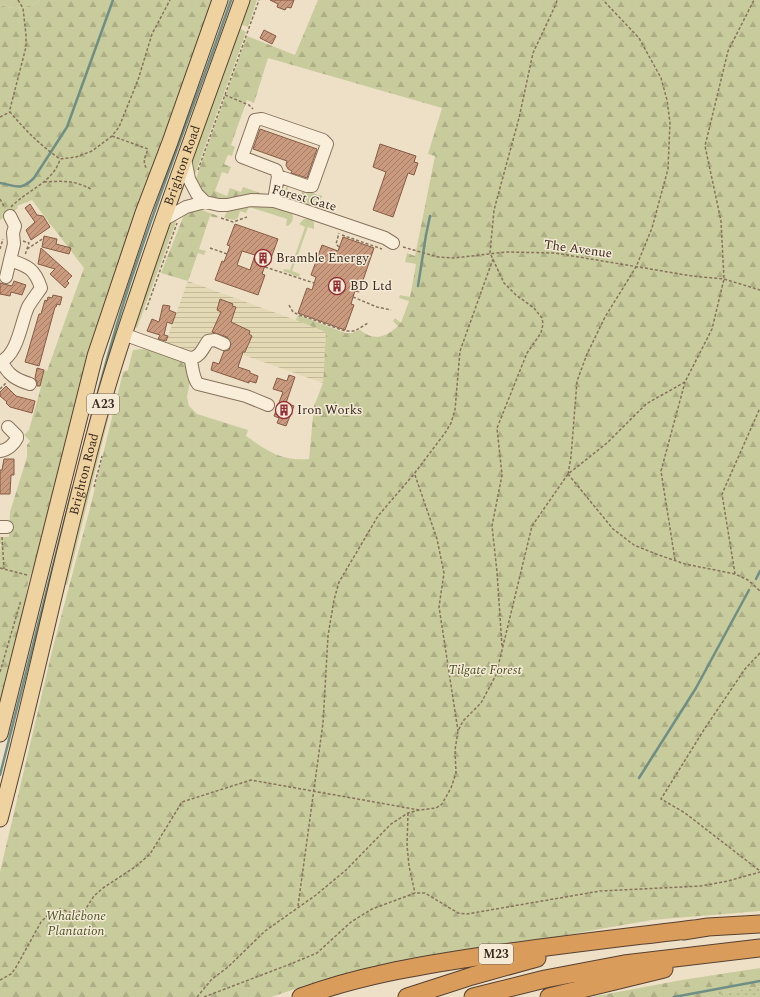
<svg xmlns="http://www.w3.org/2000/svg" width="760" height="997" font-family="Spectral,serif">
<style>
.farmland{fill:url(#farmland-rules)}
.green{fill:#c8cb9b}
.forest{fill:url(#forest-firs)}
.park{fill:url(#park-dots)}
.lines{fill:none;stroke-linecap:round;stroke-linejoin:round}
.stream{stroke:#6f8f86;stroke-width:2.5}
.building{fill:url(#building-hatch);stroke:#875b43;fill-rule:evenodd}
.minor-casing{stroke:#88725d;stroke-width:14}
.major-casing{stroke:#564031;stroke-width:17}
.highway-casing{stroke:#564031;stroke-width:19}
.path{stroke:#88725d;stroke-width:1.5;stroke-dasharray:3 2;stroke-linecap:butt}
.minor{stroke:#f8eeda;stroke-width:12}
.major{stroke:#eed2a0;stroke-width:15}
.highway{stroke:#d99c5b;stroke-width:17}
.labels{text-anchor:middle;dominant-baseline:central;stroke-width:3;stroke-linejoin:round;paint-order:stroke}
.shield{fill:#f5ead6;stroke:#716457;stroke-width:1}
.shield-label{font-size:12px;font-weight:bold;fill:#392b20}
.street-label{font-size:13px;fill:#392b20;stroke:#f5ead6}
.poi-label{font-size:13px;fill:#392b20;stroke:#f5ead6;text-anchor:start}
.park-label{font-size:13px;font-style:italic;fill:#4b5527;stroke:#f5ead6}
</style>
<defs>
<pattern id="farmland-rules" width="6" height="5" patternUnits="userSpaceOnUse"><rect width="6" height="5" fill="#e3d9b4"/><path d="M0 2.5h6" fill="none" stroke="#c4ba9a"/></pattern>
<pattern id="forest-firs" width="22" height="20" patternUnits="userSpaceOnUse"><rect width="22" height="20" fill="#c8cb9b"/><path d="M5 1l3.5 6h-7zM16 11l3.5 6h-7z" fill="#adae85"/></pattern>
<pattern id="park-dots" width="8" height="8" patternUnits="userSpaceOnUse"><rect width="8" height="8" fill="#c8cb9b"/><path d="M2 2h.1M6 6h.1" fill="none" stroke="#adae85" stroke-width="1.8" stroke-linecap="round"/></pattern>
<pattern id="building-hatch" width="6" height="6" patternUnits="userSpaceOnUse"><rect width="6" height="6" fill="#ca9a7e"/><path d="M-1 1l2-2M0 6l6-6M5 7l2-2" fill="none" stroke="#a57e67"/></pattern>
</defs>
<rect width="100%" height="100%" fill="#ede0c7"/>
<path class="farmland" d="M188,281L326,331L323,383L203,341L196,353L190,354L165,344Z"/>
<path class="green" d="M0,0H40C28,9 14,10 0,5Z
M249,0H257L248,27L240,24Z
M239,28L246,32L194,177L191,167L213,92Z
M261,203L291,212L293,216L292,222L288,226H286L287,219L249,207L246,213L240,211L238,218L234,220L224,218L227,211Z
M178,216L137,328L134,327L166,224Z
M304,219H311L314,222V229L308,227L292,271L300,274L299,277L283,271L284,269L290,270L305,227L299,224Z
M121,367L67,585L62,584L93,459Z"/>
<path class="forest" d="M40,0H214L111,290C102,307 98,323 94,342L39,560C30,570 24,596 26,609L0,715V553L1,544H0V537H9L10,512L27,457V445L30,441L24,435L29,430L41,387L40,386L44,370L47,371L84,268L32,200L17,206L18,208L0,220V5C14,10 28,9 40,0Z
M318,0H760V911L652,920L600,929L322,980L271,997H0V872L53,647L90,508L123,372L128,370L133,350C151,347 173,354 187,364L190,381L187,397L189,406L197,414L248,430L246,436C269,452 280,461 309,459L314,406L323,383L326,332L296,320L298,315L345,333H352L360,330C374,341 385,338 398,326L393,321L395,318L401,323L409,301L399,298L400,295L410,297L416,264L405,262L407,253L415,256L435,156L428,154L442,108L268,58L254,103L247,100L231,145L235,147L232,156L228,155L224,164L231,167L228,174L222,172L215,191L227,196L230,188L241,192L243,187L263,194L265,197L216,201L203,194L195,181L247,36L295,55Z
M287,185H289L287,191L301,196L303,190L322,196C320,202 319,207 312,207L285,198L284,193Z
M199,209L218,216L217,218L210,216L199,249L206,251L204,255L198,253L188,281L161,273L184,215L187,211Z
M760,968V986L706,997H591L682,980Z"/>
<path class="park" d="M760,986V997H706Z"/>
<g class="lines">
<path class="stream" d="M0,183C17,186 21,191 34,178L67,127L113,0
M418,286L426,235L430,216
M85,442C101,380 117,319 138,259C167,172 201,87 231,0
M756,579L760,571
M0,775L73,487
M639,778L696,688L749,590
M674,997L760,981"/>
</g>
<path class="building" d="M270,0H294L291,8L287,7L285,10L277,7L278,4Z
M264,30L276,36L272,44L260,38Z
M260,129L317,149L307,178L291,173L292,171L288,169L286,165L287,161L253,149Z
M380,144L416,156L414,162L418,163L414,175L408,173L393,217L373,210L386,172L373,167Z
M30,204L37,215L43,216L50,227L31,240L26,230L35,222L25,208Z
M235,224L278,239L270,261L267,260L262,274L265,275L258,295L215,280L222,261L224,262L230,246L227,245ZM242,251L255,255L250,270L237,265Z
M44,236L57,239L56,244L71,248L69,254L42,247Z
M343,237L374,248L359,292L355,291L353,297L351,304L354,305L345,330L298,313L307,288L312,290L316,277L311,275L322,245L338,251Z
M41,248L72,276L67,281L69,283L65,288L50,274L55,269L38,264Z
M14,281L26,285L22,295L11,292L10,296L0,294V283L12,286Z
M53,295L62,297L60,305L57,304L56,307H55L39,366L25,362L39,314H41L45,300L47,301L48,297L52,298Z
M220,299L233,304L232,306L236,307L231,322L250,331L249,334L252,336L245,352H243L238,367L250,371V373L258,376L256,383L249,381V383L211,370L213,362L219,364L224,351L229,350L231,344L227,337L212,332L221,312L217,310Z
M163,305L170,306L169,310L176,313L172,324L167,322L164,335L168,336L166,341L158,339L160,335L147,331L152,319L159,322Z
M37,368L44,370L40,386H37V382L35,378Z
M289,375L295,377L286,403L294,406L286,426L277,423L279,418L274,416L283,392L273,389L277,378L287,381Z
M6,386L16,396L35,401L32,413L10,407L6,403L7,402L0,396V392Z
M4,459H14V475H11L10,494H0V470H2Z"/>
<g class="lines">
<g class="minor-casing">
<path id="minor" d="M185,159L189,179L197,194L205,202L219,205H227L251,200L274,201L300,209L385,238L393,243
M274,201L278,176L276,170L242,157L255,120L262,119L323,140L327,144L312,186H307L278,176
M163,220L186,207L205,202
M6,277L10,260
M123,334L190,358C200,358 203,348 208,341L215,340L224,344
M190,358C193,366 192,377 198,384L246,396L268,405
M2,361C7,375 17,380 30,384
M0,362C18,355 21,322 28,307C32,300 37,294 41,288C35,269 28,266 10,260L14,244L13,233L15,226L10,216
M0,451C8,450 14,444 17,438V436L8,427
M0,527H7"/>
</g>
<g class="major-casing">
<g id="major">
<path d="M0,734L95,356L143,213L170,142L220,0"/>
<path id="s1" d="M0,819C36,683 63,546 101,410C113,365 129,320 144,275C175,183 209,92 242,0"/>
</g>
</g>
<g class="highway-casing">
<path id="highway" d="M683,931L708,927L760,924
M301,997C358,976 417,966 476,957C548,946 621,938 694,929
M407,997L472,976L537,958
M473,997L545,979L624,964L760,948
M549,997L664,969"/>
</g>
<path class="path" d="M18,0L23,8L26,35V47L10,109V112C26,131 40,145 60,159L76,157L92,151L112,136L119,127L138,80L152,34L170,0
M225,95L249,105L253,109
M0,117L10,112
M112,136L148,149C145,157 142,162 147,169
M198,170L259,0
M44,182C64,181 73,180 91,189
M0,199L5,208
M11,207C27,190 54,182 60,159
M221,218L233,222L247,217
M342,235L382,249
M23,241L29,243L25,255
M339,247L336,244L339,233
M403,247L438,257L454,258L506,252L555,253L692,276L724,279L760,290
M210,248L227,254
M0,249L3,239
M27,249L44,238
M265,267L314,283
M353,297L377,307L391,310
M289,305L293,312L297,314L345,331H355L368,323
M146,310L177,223
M0,389L6,383
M568,474L571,457L577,381L587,354L605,317L636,267L652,228L668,169L670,123L667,100L661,78L639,38L603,0
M568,474L613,529L634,545L656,554L685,564L735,574L748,580L760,591
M415,475L437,539L444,573L439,607L458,731
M94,487L102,456
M2,537L4,569
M675,560L661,471L685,382
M0,568L27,575
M735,574L722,494L760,408
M502,646L497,572L492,526L502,475L497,428L527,353L541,333L543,324L542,318L534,308L516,295L504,283L490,253L494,210L519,118L533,53L556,4L557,0
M760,653L745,669L705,728L661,799L685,813L760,871
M0,672L21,600
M408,813L407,845L409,866L415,893
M298,906L323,723L328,636L334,600L339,582L378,516L414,474L445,433L451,423L455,410L460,351L493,259
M0,980L11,974L15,969L41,922L47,916L60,909L72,913L85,910L94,896L103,888L135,867L150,854L182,802L251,780L419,810
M197,997L212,979L228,967L265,931L316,895L346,870L391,824L408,813L420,810L436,808L442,804L451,788L456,773L455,750L458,731L463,721L481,703L496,675L532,526L568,474L607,443L646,404L685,382L712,329L724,279L721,221L705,146L728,51L754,0
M204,997L293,963L317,953L351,922L372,909L415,893H425L458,913L467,914L600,891L701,886L728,881L760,872"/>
<use href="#minor" class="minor"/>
<use href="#major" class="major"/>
<use href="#highway" class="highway"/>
</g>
<defs>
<g id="building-ring" transform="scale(0.9)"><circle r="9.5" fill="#f5ead6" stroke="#952e34" stroke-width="1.5"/><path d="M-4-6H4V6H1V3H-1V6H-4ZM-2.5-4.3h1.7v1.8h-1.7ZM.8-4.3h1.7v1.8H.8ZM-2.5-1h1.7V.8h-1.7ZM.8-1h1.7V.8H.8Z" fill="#952e34"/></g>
</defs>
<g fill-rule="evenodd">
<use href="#building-ring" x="263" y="258"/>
<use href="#building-ring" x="337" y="286"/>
<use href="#building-ring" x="284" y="410"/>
</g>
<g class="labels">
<g class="shield">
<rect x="87" y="394" width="32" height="20" rx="3"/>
<rect x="479" y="944" width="34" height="20" rx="3"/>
</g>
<g class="shield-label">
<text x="103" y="404">A23</text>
<text x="496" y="954">M23</text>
</g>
<g class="street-label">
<text stroke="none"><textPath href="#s1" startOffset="679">Brighton Road</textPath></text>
<text transform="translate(304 198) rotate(16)">Forest Gate</text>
<text transform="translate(578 249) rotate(8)">The Avenue</text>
<text stroke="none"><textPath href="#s1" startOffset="355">Brighton Road</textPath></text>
</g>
<g class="poi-label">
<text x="276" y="258">Bramble Energy</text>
<text x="350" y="286">BD Ltd</text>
<text x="297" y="410">Iron Works</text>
</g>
<g class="park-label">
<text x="485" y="670">Tilgate Forest</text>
<text x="76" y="916">Whalebone<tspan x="76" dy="15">Plantation</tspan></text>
</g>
</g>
</svg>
